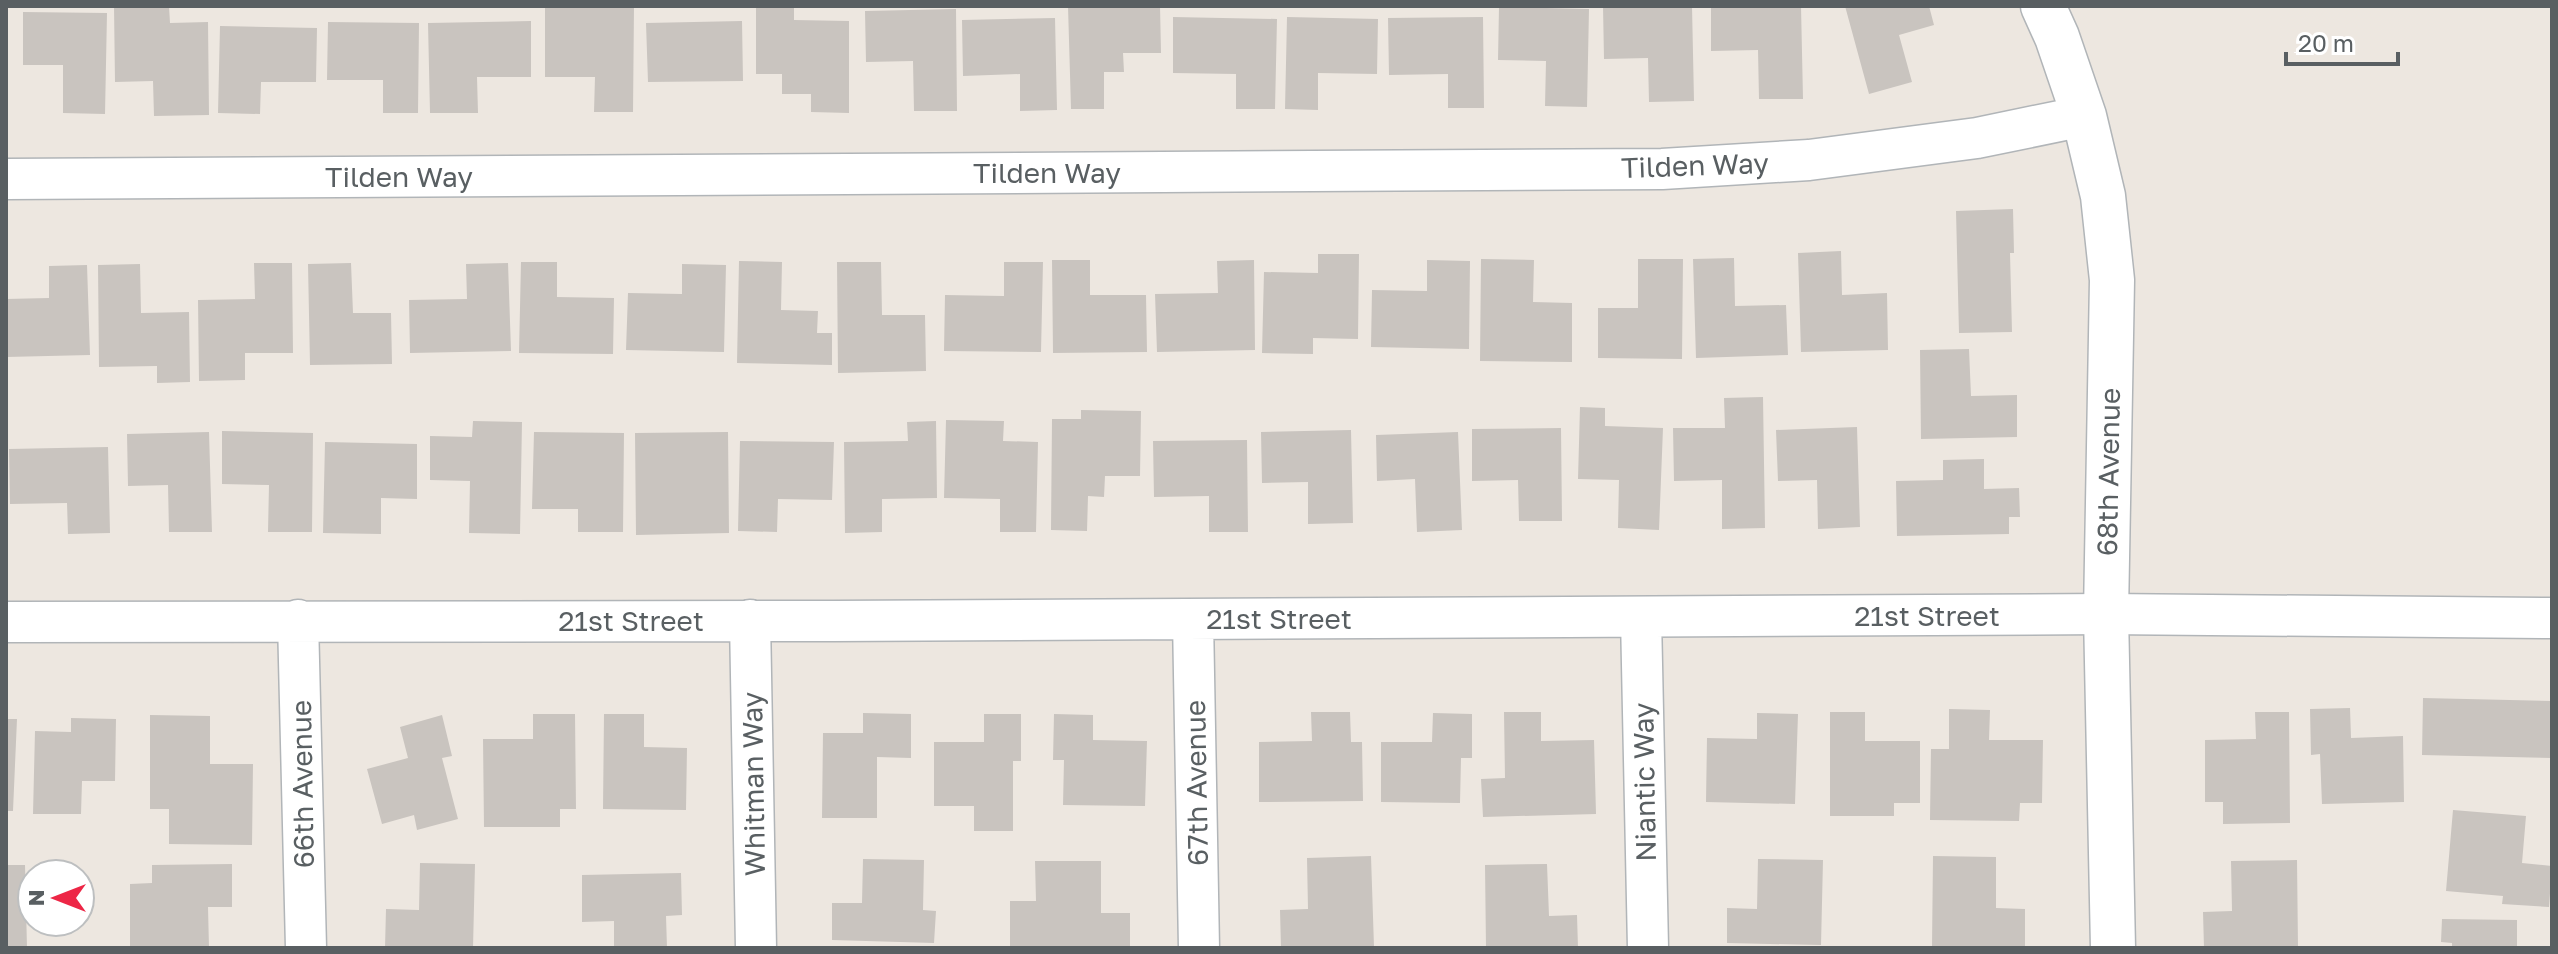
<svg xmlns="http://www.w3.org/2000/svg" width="2558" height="954" font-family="'Golos Text',sans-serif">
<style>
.building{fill:#c9c4bf}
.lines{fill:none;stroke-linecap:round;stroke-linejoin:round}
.minor-casing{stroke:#b1b5b8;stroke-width:43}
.tertiary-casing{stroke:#b1b5b8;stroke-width:47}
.minor{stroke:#fff;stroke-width:40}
.tertiary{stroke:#fff;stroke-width:44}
.labels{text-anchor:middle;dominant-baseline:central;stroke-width:6;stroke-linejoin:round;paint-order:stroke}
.street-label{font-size:28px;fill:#595f62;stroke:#fff}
</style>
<rect width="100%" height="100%" fill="#ede7e0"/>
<path class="building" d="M114,6H169L170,23L208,22L209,115L154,116L153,81L115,82Z
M545,6H634L633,112H594L595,77H545Z
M756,6H794V20L849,21V113L811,112V94H782V74H756Z
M1068,6H1160L1161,53H1123L1124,72H1104V109H1071Z
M1603,6H1692L1694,101L1649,102L1648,58L1604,59Z
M1711,6H1801L1803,99H1759L1758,50L1711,51Z
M1845,6H1929L1934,25L1899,35L1912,82L1869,94Z
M1499,7L1589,9L1587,107L1545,106L1546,61L1498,60Z
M956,9L957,111H914L913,61L866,62L865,11Z
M23,12L107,13L105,114L63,113V65H23Z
M1173,17L1277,19L1275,109H1236V74L1173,73Z
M1287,17L1378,19L1377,74L1318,73V110L1285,109Z
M1483,17L1484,108H1448V74L1389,75L1388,18Z
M1055,18L1057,110L1020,111V74L963,76L962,20Z
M531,21V77H477L478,113H430L428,23Z
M742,21L743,81L648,82L646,23Z
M328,22L419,23L418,113H383V80H327Z
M220,26L317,28L316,82H261L260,114L218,113Z
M2013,209L2014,253H2010L2012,332L1959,333L1956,211Z
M1841,251L1842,295L1887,293L1888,350L1801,352L1798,253Z
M1318,254H1359L1358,339L1313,338V354L1262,353L1264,272L1318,273Z
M1734,258L1735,306L1786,305L1788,355L1696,358L1693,259Z
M1481,259L1534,260L1533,302L1572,303V362L1480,361Z
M1638,259H1683L1682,359L1598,358V308H1638Z
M1052,260H1090V295H1146L1147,352L1053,353Z
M1254,260L1255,350L1157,352L1155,294L1218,293L1217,261Z
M1427,260L1470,261L1469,349L1371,347L1372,290L1427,291Z
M739,261L782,262L781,310L818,311L817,333H832V365L737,363Z
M521,262H557V297L614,298L613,354L519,353Z
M837,262H881L882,315H925L926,371L838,373Z
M1004,262H1043L1041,352L944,351L945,295L1004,296Z
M254,263H292L293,353H245V380L199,381L198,300L255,299Z
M351,263L353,313H391L392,364L310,365L308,264Z
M508,263L511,351L410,353L409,300L467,299L466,264Z
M140,264L141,313L189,312L190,382L157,383V366L99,367L98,265Z
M682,264L726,265L724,352L626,350L628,293L682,294Z
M87,265L90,355L6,357V299L49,298V266Z
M1969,349L1971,396L2017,395V437L1921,439L1920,350Z
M1763,397L1765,528L1722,529V480L1674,481L1673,428H1725L1724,398Z
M1580,407L1605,408V426L1663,428L1659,530L1618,528L1619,480L1578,479Z
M1081,410L1141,411L1140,476H1105L1104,497L1088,496L1087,531L1051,530L1052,419H1081Z
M946,420L1004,421L1003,441L1038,442L1036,532H1000V499L944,498Z
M473,421L522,422L520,534L469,533L470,481L430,480V436L472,437Z
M936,421L937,498L882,499V532L845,533L844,442L908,441L907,422Z
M1857,427L1860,527L1818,529L1817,480L1778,481L1776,430Z
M1561,428L1562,521H1519L1518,480L1472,481V429Z
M1351,430L1353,523L1308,524V482L1262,483L1261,432Z
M222,431L313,433L312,532H268L269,485L222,484Z
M209,432L212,532H169L168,485L128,486L127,434Z
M534,432L624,433L623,532H578V509H532Z
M728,432L729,533L636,535L635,433Z
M1458,432L1462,530L1417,532L1415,479L1377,481L1376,435Z
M1247,440L1248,532H1209V496L1154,497L1153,441Z
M740,441L834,442L832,500L778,499L777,532L738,531Z
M325,442L417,444V499L381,498V534L323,533Z
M108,447L110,533L68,534L67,503L10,504L9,449Z
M1984,459V489L2019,488L2020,517H2009V534L1897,536L1896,481L1943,480V460Z
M2423,698L2552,701V758L2422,755Z
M2350,708L2351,738L2403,736L2404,802L2322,804L2320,754L2311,755L2310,709Z
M1949,709L1990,710L1989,740H2043L2042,803H2020L2019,821L1930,820L1931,749H1949Z
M1311,712H1350L1351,742H1362L1363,801L1259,802V742L1312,741Z
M1504,712H1541V741L1594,740L1596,814L1483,817L1481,779L1505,778Z
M1830,712H1865V741H1920V803H1894V816H1830Z
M2255,712H2289L2290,823L2223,824V802H2205V740L2256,739Z
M863,713L911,714V758L877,757V818H822L823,733H863Z
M1433,713L1472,714V758H1461L1460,803L1381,802V742H1432Z
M1757,713L1798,714L1795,804L1706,802L1707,738L1757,739Z
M533,714H575L576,809H560V827H484L483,739H533Z
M604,714H644V747L687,748L686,810L603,809Z
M984,714H1021V761H1013V831H974V806H934V742H984Z
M1054,714L1093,715V740L1147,741L1145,806L1063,805L1064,760H1053Z
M150,715L210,716V764H253L252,845L169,844V809H150Z
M442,715L452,756L442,758L458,819L417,830L414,815L382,824L367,769L408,758L400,727Z
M71,718L116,719L115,781H82L81,814H33L35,731L71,732Z
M6,719H17L13,811H6Z
M2453,810L2526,816L2522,863L2552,866L2549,907L2502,904L2503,896L2446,891Z
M1371,856L1374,947L1281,948L1280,910L1308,909L1307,858Z
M1933,856L1996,857V908L2025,909V947H1932Z
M863,859L924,860L923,910L936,911L934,943L832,940V903H862Z
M1758,859L1823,860L1821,945L1727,943V908L1757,909Z
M2297,860L2298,948H2204L2203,912L2232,911L2231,861Z
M1035,861H1101V913H1130V948H1010V901H1036Z
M420,863L475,864L473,948H385L386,909L419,910Z
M232,864V907H208L209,948H130V884L152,883V865Z
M1547,864L1549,916L1577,915L1578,948H1486L1485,865Z
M6,865H25L27,948H6Z
M681,873L682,915L666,916L667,948H614V921L582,922V875Z
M2442,919L2517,920V948H2452V943L2441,942Z"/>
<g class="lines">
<g class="minor-casing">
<path id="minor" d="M6,179L1662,169L1809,160L1977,138L2084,116
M1641,617L1648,948
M1193,619L1199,948
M298,620L306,948
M750,620L756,948
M6,622L834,621L2106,614L2552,618"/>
</g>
<g class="tertiary-casing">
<path id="tertiary" d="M2043,6L2057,37L2084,116L2103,196L2112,280L2106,614L2113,948"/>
</g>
<use href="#minor" class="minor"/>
<use href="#tertiary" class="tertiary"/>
</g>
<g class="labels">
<g class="street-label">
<text transform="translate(1695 165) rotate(-2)">Tilden Way</text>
<text x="1047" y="172">Tilden Way</text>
<text x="399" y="176">Tilden Way</text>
<text transform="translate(2108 472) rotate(-89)">68th Avenue</text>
<text x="1927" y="615">21st Street</text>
<text x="1279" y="618">21st Street</text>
<text x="631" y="620">21st Street</text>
<text transform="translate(1644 782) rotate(-91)">Niantic Way</text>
<text transform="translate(1196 783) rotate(-91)">67th Avenue</text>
<text transform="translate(302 784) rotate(-91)">66th Avenue</text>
<text transform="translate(753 784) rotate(-91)">Whitman Way</text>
</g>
</g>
<rect width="2558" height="954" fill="none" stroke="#595f62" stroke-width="16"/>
<g transform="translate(56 898) rotate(270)"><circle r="38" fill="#ffffff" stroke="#bdbfc0" stroke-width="2"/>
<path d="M0-6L14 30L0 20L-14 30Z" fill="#ed2646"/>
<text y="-12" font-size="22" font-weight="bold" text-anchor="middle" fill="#595f62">N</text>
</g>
<path d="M2286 52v12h112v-12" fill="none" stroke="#595f62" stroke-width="4"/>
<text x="2298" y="52" font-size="24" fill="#595f62" stroke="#ffffff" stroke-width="6" paint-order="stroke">20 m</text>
</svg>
